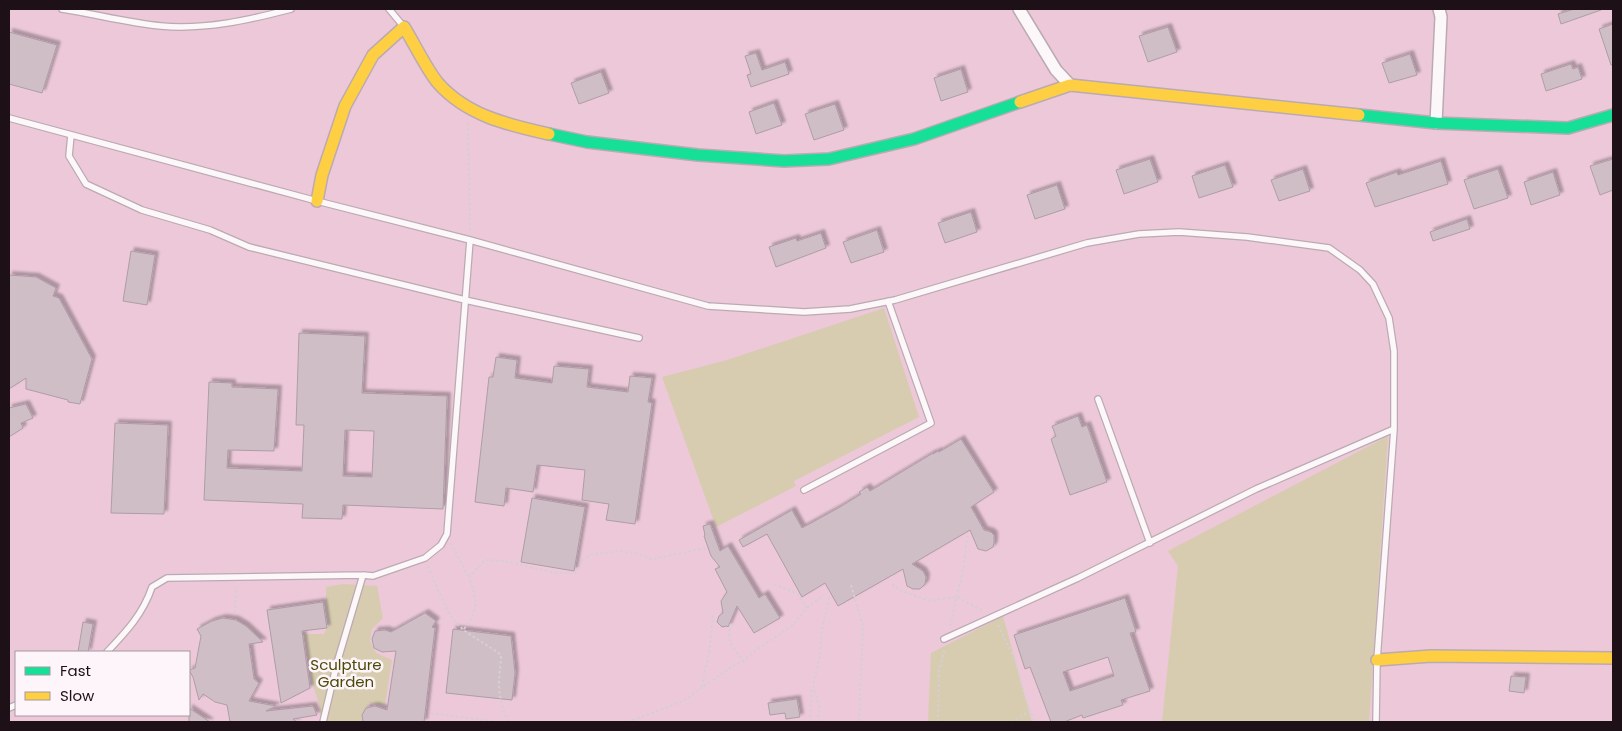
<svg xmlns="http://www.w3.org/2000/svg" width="1622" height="731" font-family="Poppins,sans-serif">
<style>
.built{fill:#ecc8d9;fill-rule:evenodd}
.green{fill:#d7ccb0}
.building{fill:#d0bec6;stroke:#ae9da5;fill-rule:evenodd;filter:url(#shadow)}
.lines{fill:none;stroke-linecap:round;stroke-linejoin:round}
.lane-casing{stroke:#bbaab2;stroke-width:8}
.street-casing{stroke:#bbaab2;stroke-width:14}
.fast-casing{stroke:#bbaab2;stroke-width:14}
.slow-casing{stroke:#bbaab2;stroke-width:14}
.path{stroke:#d5cfd2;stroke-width:2;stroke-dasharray:2.5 2.5;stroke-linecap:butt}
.lane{stroke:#fcf8fa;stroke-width:5.5}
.street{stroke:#fcf8fa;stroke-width:11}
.fast{stroke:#16e098;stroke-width:11}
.slow{stroke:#ffcf43;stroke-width:11}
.labels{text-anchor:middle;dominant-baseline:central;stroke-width:5;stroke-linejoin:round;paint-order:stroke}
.park-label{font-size:15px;fill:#4b4906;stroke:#fdf5f9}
</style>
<defs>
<filter id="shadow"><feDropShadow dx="3.5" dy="-3.5" stdDeviation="1" flood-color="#0004"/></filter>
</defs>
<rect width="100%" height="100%" fill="#e9d2dd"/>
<path class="built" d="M9,9H1613V722H9ZM16,652H189V715H16Z"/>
<path class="green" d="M884,308L919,417L794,481L796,486L716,527L662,377L727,360Z
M1388,436L1369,722H1162L1178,566L1168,551Z
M344,584L377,586L383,618L372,629L370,641L376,653L392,660L385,705L368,703L366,722H321L319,704L312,682L305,634H324L329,624L326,605V587Z
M1003,616L1032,722H928L931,653Z"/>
<path class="building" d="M1574,9H1601V10L1561,24L1558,14Z
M1613,24V65H1611L1599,29Z
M1168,27L1177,52L1148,62L1139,36Z
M9,32L57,45L42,93L9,84Z
M756,53L762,70L785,62L789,74L751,87L747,75L751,74L745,56Z
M1410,54L1417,75L1389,83L1382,63Z
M1571,64L1573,69L1578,67L1582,79L1546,91L1541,74Z
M961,69L968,92L941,101L934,78Z
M601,72L609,93L579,104L571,83Z
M774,103L782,125L756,134L749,112Z
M835,104L844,130L814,140L805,114Z
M1150,159L1158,182L1124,194L1116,170Z
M1613,159V190L1600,195L1590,166Z
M1441,161L1448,184L1375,207L1366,183L1397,172L1398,175Z
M1225,165L1233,187L1199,198L1192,176Z
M1303,169L1310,191L1279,201L1271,180Z
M1498,169L1508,198L1474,209L1464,180Z
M1553,172L1560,195L1531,205L1524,182Z
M1057,185L1065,209L1035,219L1027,195Z
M971,212L977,232L945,243L938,223Z
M1467,219L1470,229L1433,241L1430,232Z
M877,230L884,252L851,263L843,242Z
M821,233L826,248L776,267L769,247L796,238L797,241Z
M131,251L155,255L147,305L123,301Z
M9,275L36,277L56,288L53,296L59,298L92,359L80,404L68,402V400L26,389V378L9,389Z
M299,333L365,336L362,393L447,396L443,509L343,505L342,519L302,518L303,504L204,500L209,382L232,383V387L278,389L274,451L228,450L227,468L302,471L304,425H296ZM345,430L374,431L372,477L343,476Z
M496,357L517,360L515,378L552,383L554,366L589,369L587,387L628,392L630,376L652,378L648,402L652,403L635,524L606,520L609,504L582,500L585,470L537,465L533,492L506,488L504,506L475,502L489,377H493Z
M26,404L33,418L21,423L23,428L9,437V408Z
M1078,416L1082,427L1087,425L1107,482L1070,495L1051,439L1056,436L1052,426Z
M115,423L168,425L164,514L111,513Z
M961,439L994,492L971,507L984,530L991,532L994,535V543L993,547L986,551L978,549L970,530L912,564L923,571L926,577L925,584L920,589H913L907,586L903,569L838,606L825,583L802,597L767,534L743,547L739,540L792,510L802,528L840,507L861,494L859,492L867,487L870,491L933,453V454L938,451L939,452Z
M532,498L585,507L574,571L521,562Z
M710,524L720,551L728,546L759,598L765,594L780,618L754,633L737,606L728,627L727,626L722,627L717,622L719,616L723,613L721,601L727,592L715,569L720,567L711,556L704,536L705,535L703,526Z
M1125,598L1136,632L1130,633L1150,691L1121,700L1123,705L1083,718L1082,715L1064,722H1051L1030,667L1025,669L1014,635ZM1108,657L1114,676L1070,691L1063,672Z
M323,602L327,628L302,631L310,688L281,703L267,610Z
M425,613L436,621L432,627L435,628L424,722H363L362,715L366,708L375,706L387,710L396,651L382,652L374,648L372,639L375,631L385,630L391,632Z
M223,618L236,620L246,626L263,642L249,644L254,679L259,683L249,701L276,706L266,711L313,706L317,715L293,719L297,722H230L227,705L215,702L203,694L199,700L193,677L189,670L195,668L201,636L197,629L212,621Z
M83,622L93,624L88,652H78Z
M453,629L511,636L515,673L512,700L446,693Z
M1511,676L1526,677L1524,693L1509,691Z
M797,699L800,717L786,719L785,713L770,715L768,703Z
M189,708L210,722H189Z"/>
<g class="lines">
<g class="lane-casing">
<path id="lane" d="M62,9C95,14 128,23 161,26C205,30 249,20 291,9
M389,9L404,27
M9,118L317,201L470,240L708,306L804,312L850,309L895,300L1087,243L1139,234L1179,232L1247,237L1329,248L1360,270L1373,284L1389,318L1394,351V429L1377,660L1376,722
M71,135L69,156L86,184L142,210L210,230L249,247L465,300L639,338
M1098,399L1150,543
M804,490L931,423L888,301
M944,639L1078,578L1256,489L1394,429
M107,652C126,632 143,614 152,587L167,578L363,575
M9,708L16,705
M323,722L337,663L363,575L373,576L425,558L441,545L447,534L470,240"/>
</g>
<g class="street-casing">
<path id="street" d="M1019,9L1056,70L1070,85
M1436,123L1441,17L1439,9"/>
</g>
<g class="fast-casing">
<path id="fast" d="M1359,115L1436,123L1568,128L1613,115
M549,134L587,142L698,155L784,161L829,159L914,139L1020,102"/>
</g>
<g class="slow-casing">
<path id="slow" d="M1020,102L1070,85L1359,115
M317,201L322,175L345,106L373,55L404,27C414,43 427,70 438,83C467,116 509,125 549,134
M1377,660L1431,656L1613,658"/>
</g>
<path class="path" d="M468,123L470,231
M451,543L468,576
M428,566C434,581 446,611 456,623C469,636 487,644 501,655C501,665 499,674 499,683C499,697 503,709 508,722
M774,584L798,594L807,608
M892,584L902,591L929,601L957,597L983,611
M851,585L863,626L859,722
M235,613L236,587
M731,624C725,641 734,648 743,661
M998,625L1016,662L1024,695L1035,722
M950,626L964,566L967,536
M464,629C480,607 477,602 469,577L485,560L504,561L555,573H575L584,559L593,554L621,551L639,554L651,559L706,548
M702,687L710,647L713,614
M431,713L498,722
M628,722L683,701L733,666L743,661L756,650L793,625L807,608L824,595
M810,722L812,687
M818,722L820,708L813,685L820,656L822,629L830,595
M938,722L939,671L945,648
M1011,722L1030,711"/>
<use href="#lane" class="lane"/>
<use href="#street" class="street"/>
<use href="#fast" class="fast"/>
<use href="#slow" class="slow"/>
</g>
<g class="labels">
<g class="park-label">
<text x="346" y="664">Sculpture<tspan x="346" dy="17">Garden</tspan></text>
</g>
</g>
<rect width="1622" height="731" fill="none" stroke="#1e1017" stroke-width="20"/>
<rect x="15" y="651" width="175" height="65" fill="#fdf5f9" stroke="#a4999f"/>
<rect x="25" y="667" width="25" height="8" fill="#16e098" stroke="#a4999f"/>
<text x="60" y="676" font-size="15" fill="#1e1017">Fast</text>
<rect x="25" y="692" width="25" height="8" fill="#ffcf43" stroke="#a4999f"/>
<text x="60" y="701" font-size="15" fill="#1e1017">Slow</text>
</svg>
